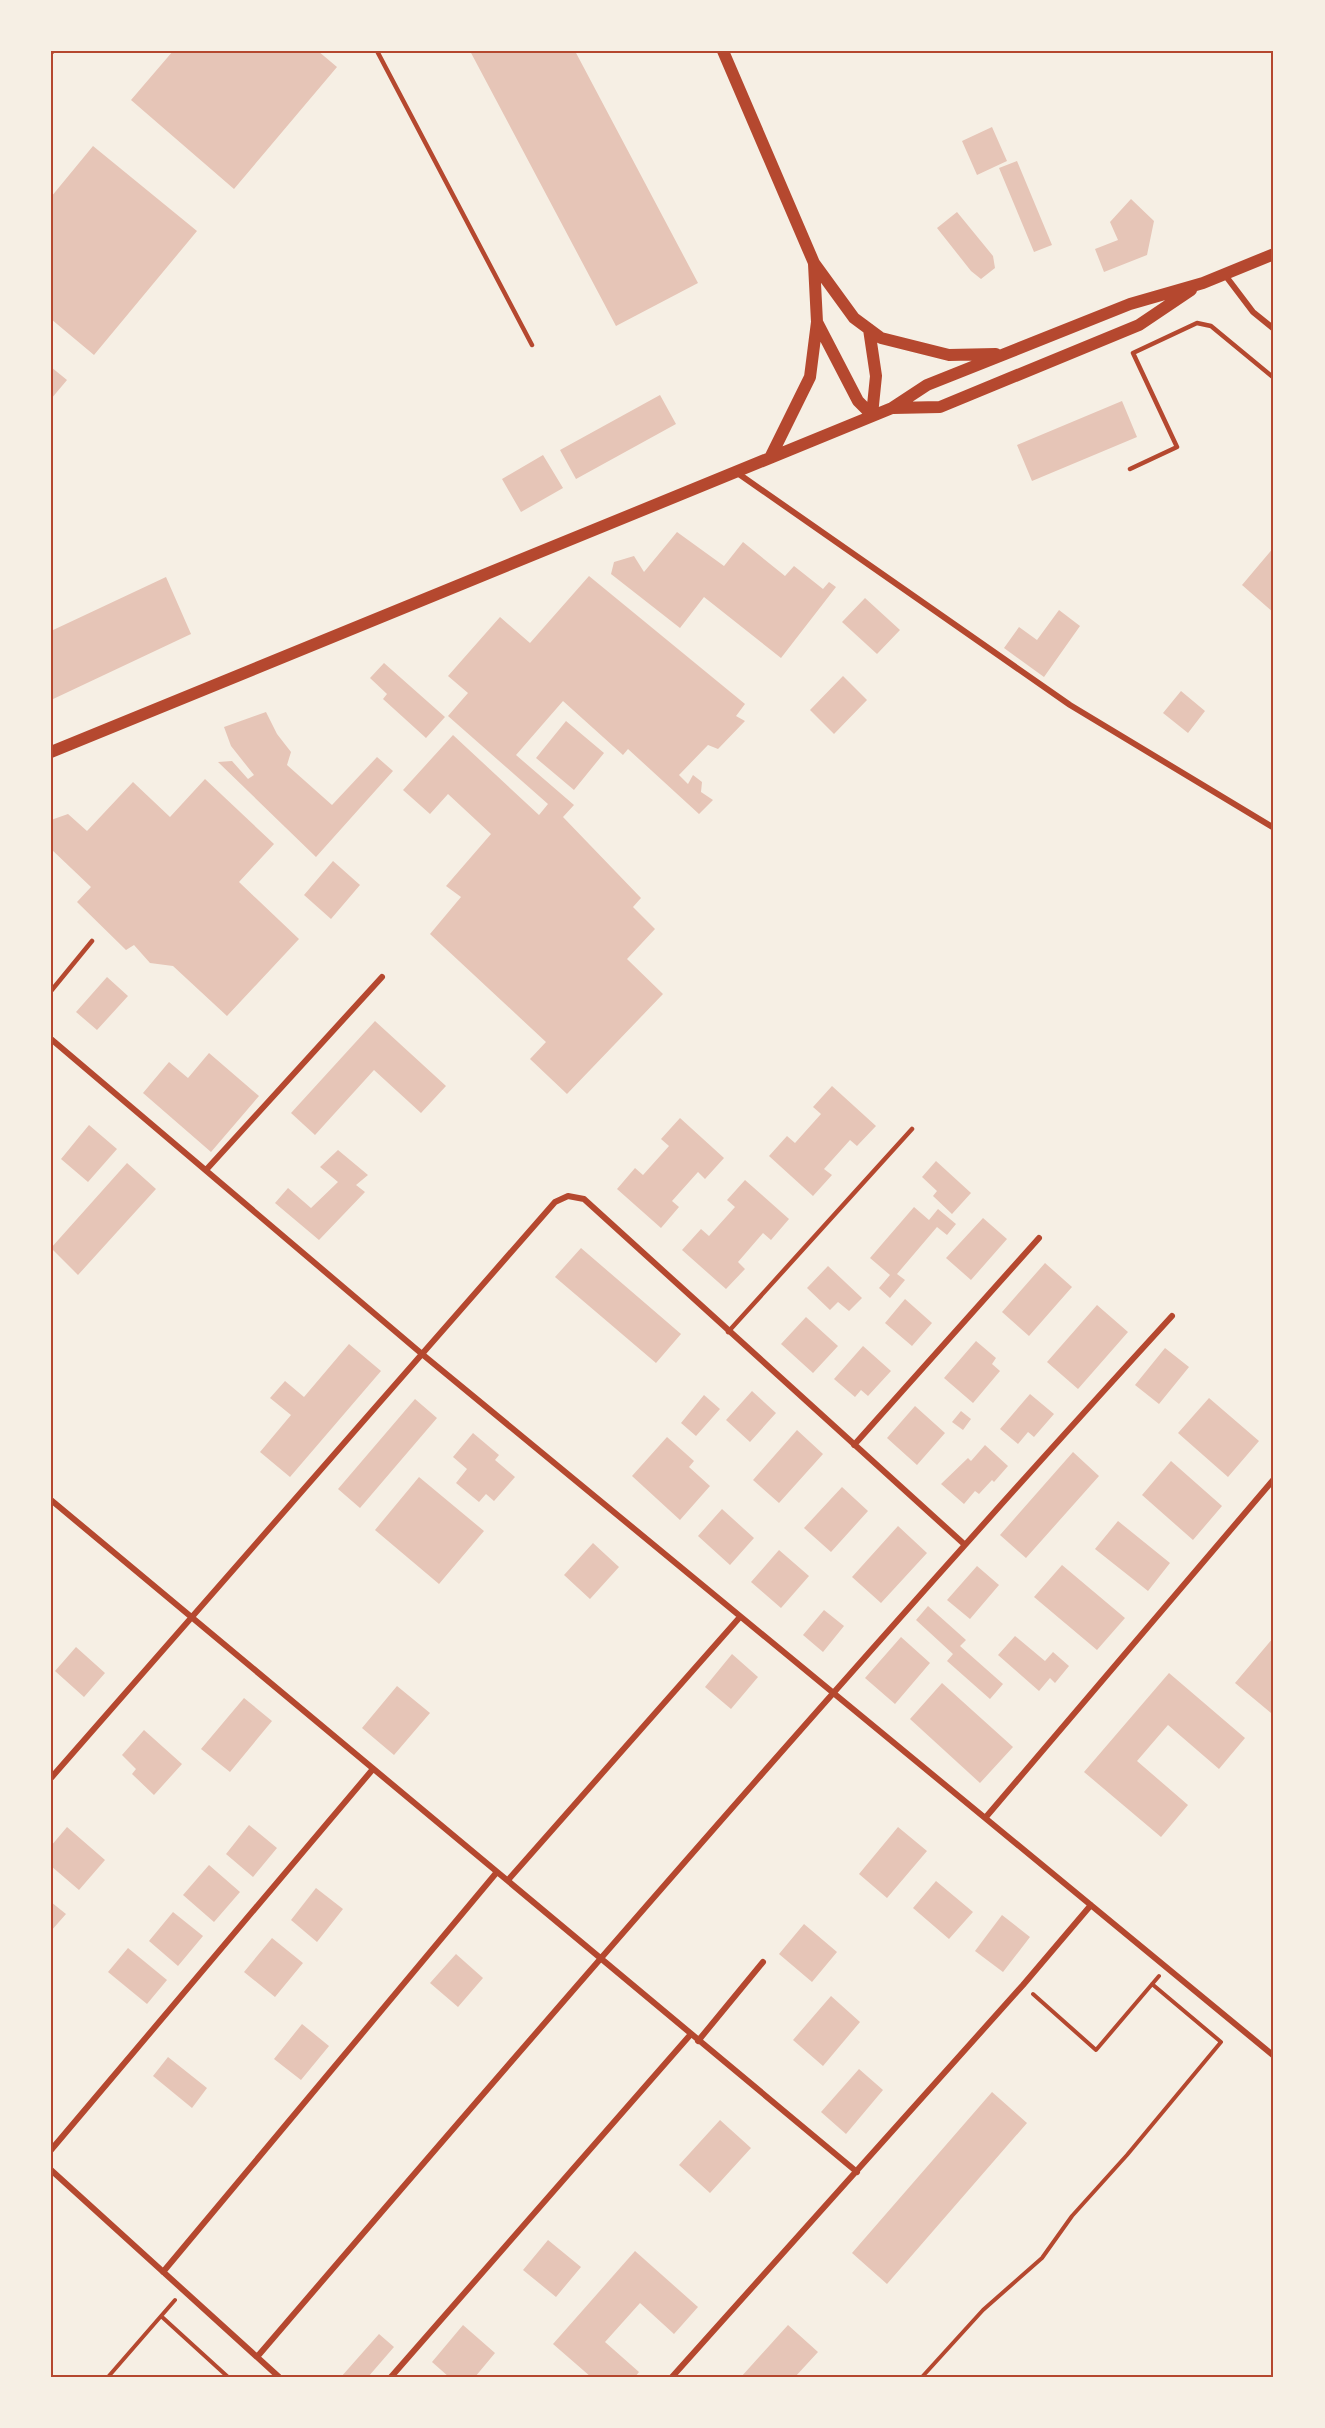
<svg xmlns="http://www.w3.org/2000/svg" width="1325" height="2428" font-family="Rubik,sans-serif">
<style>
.building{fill:#e6c5b7}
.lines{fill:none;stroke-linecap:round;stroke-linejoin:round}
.path{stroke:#b5482f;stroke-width:4}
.service{stroke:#b5482f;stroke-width:4.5}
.minor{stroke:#b5482f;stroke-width:6}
.secondary{stroke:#b5482f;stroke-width:12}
.neatline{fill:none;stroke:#b5482f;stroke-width:2}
</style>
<rect width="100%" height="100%" fill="#f6efe4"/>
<path class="building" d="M173,51H318L337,67L234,189L131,100Z
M470,51H575L698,283L616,326Z
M992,127L1007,161L977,175L962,141Z
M93,146L197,231L94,355L51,319V197Z
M1017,161L1052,245L1034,252L999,168Z
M1131,199L1154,221L1147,255L1104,272L1095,249L1118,240L1110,222Z
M957,212L993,256L995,268L981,279L971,271L937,228Z
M51,367L67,380L51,399Z
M660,395L676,424L576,479L560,450Z
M1122,401L1137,437L1032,481L1017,445Z
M543,455L563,488L521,512L502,479Z
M677,532L724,566L743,542L785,576L794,566L823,589L829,582L836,587L781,658L704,597L680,628L611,574L614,562L634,556L644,572Z
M1274,547V613L1242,585Z
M589,576L745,704L736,716L745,721L718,749L708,745L679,775L688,784L693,775L702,782L701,792L713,800L699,814L628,749L623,755L563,701L516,755L574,805L563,817L641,898L633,907L655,929L627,959L663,994L567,1094L530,1059L546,1042L430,934L461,897L446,886L491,834L448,794L430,814L403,790L453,735L539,815L548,804L448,716L468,693L448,676L500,617L530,643Z
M166,577L191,634L51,700V631Z
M865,598L900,630L877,654L842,622Z
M1059,610L1080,626L1044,677L1004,648L1019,627L1037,640Z
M384,663L445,717L426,738L383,699L387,694L370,678Z
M843,676L867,700L834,734L810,710Z
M1181,691L1205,711L1188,733L1163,713Z
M266,712L277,734L291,752L287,765L332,805L377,757L393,771L316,857L218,762L232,761L248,779L254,775L231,746L224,727Z
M566,721L604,753L574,790L536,758Z
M205,779L274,844L239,882L299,939L227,1016L173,966L150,963L134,945L126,950L77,902L91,887L51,849V820L68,814L87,831L133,782L170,817Z
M333,861L360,885L331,919L304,895Z
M107,977L128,996L97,1030L76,1012Z
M375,1021L446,1086L421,1113L374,1070L315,1135L291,1113Z
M209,1053L259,1096L211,1152L143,1093L169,1062L188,1078Z
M832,1086L876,1126L857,1146L850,1140L824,1169L832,1175L813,1196L769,1156L787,1136L795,1143L821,1114L813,1107Z
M680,1118L724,1158L705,1179L698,1172L672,1201L679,1207L661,1228L617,1189L635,1168L643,1175L669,1146L661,1139Z
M89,1125L117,1149L88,1182L61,1159Z
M338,1150L368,1175L356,1185L365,1192L319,1240L275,1203L288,1188L311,1208L338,1182L320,1167Z
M936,1161L971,1193L952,1214L933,1196L937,1191L922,1177Z
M127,1163L156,1189L78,1275L51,1248Z
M745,1180L789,1219L771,1240L763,1233L738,1262L745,1269L726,1289L682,1250L701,1229L709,1236L735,1207L727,1200Z
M914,1207L929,1220L938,1209L956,1224L947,1235L937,1227L897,1274L905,1280L890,1298L879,1288L890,1275L870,1258Z
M983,1218L1007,1239L971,1280L946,1258Z
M581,1248L681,1334L656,1363L555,1277Z
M1045,1263L1072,1287L1029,1336L1002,1312Z
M828,1266L862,1298L849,1311L838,1302L830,1310L807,1288Z
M905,1299L932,1323L912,1346L885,1323Z
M1097,1305L1128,1332L1078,1389L1047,1362Z
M806,1317L838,1346L813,1373L781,1344Z
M976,1341L996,1358L992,1364L1000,1371L973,1403L944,1378Z
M349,1344L381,1371L290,1477L260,1452L291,1415L270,1398L285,1381L304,1397Z
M863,1346L891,1371L868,1396L861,1390L855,1397L834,1379Z
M1165,1348L1189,1367L1159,1404L1135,1385Z
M752,1391L776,1413L750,1442L726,1420Z
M1030,1394L1054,1414L1034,1437L1028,1432L1018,1444L1000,1429Z
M704,1395L720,1409L696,1436L681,1423Z
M1209,1398L1259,1441L1228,1477L1178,1433Z
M415,1399L437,1418L360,1508L338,1489Z
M915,1406L945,1433L917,1465L887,1438Z
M961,1411L971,1419L963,1430L952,1422Z
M797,1430L823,1454L779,1503L753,1480Z
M473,1433L499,1455L495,1460L515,1477L494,1501L486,1494L479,1502L456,1483L467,1469L453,1457Z
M667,1437L694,1461L689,1467L710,1486L680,1520L632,1476Z
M985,1445L1008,1466L994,1482L992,1480L979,1494L975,1491L964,1504L941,1484L968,1458L971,1461Z
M1073,1452L1099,1476L1026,1558L1000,1535Z
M1171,1461L1222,1506L1193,1540L1142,1495Z
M419,1477L484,1531L439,1584L375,1530Z
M842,1487L868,1511L831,1552L804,1528Z
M722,1509L754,1538L730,1565L698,1536Z
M1118,1521L1170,1563L1148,1591L1095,1549Z
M898,1526L927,1553L881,1603L852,1577Z
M593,1543L619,1567L590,1599L564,1575Z
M779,1550L809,1576L781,1608L751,1582Z
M1062,1565L1125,1618L1097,1650L1034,1597Z
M977,1566L999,1585L970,1619L947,1600Z
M928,1606L966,1640L960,1646L1003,1684L990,1699L947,1661L953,1654L916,1620Z
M824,1610L844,1626L823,1652L803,1635Z
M1015,1636L1045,1661L1053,1652L1069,1666L1055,1683L1050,1678L1039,1691L998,1655Z
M901,1637L930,1663L895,1704L865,1678Z
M1274,1637V1710L1271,1713L1235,1683Z
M76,1647L105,1673L84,1697L55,1671Z
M732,1654L758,1677L731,1709L705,1687Z
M1169,1673L1245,1738L1219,1769L1168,1725L1137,1761L1188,1805L1161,1837L1084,1772Z
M942,1683L1013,1747L980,1783L910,1719Z
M397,1686L430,1713L394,1755L362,1728Z
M244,1698L272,1721L230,1772L201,1749Z
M144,1730L182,1764L154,1795L132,1774L136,1769L122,1755Z
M249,1825L277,1848L253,1877L226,1854Z
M67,1827L105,1860L79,1890L51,1866V1846Z
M898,1827L927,1851L887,1898L859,1874Z
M209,1865L240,1892L214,1922L183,1895Z
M936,1881L973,1912L949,1939L913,1908Z
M316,1888L343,1909L317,1942L291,1920Z
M51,1902L66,1914L51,1931Z
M173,1912L203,1936L178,1966L149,1941Z
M1002,1915L1030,1937L1003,1972L975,1951Z
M804,1924L837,1952L812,1982L779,1954Z
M272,1938L303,1963L275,1997L244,1972Z
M128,1948L167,1980L147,2004L108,1972Z
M456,1954L483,1978L458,2007L430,1983Z
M831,1996L860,2022L823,2066L793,2040Z
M302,2024L329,2046L301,2080L274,2059Z
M168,2057L207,2088L192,2108L153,2076Z
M859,2069L883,2090L846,2134L821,2112Z
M992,2092L1027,2123L887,2284L852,2253Z
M720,2120L751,2148L710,2193L679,2165Z
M548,2240L581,2267L556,2297L523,2270Z
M635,2251L698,2307L674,2334L640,2303L605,2342L639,2372L635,2377H591L553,2344Z
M463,2325L495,2353L475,2377H449L432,2362Z
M788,2325L818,2352L795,2377H741Z
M379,2334L394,2347L368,2377H341Z"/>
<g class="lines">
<path class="path" d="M1033,1994L1096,2050L1159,1976
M161,2316L228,2377
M108,2377L175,2300
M922,2377L983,2310L1042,2258L1072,2216L1127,2155L1221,2042L1152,1984"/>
<path class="service" d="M377,51L532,345
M1130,469L1177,447L1133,353L1197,323L1211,326L1274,378
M51,991L92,941
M728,1332L912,1129"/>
<path class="minor" d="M51,52L52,51
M1225,275L1253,312L1274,329
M736,472L1070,705L1274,828
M51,1039L422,1354L1274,2056
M206,1170L382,977
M854,1445L1039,1238
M51,1500L857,2172
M51,1778L555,1202L568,1196L584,1199L964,1544
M986,1817L1274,1479
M508,1880L740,1617
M698,2041L763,1962
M51,2150L373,1769
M51,2170L279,2377
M163,2272L497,1872
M257,2357C558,2006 860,1657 1172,1316
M391,2377L691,2034
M672,2377L1023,1985L1091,1905"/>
<path class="secondary" d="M723,51L814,263L854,318L881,338L949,355L996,354
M817,322L858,401L872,415
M869,329L876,376L872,415
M893,408L940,407L1139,325L1191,290
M770,458L810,377L817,322L814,264
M51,752L892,408L927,385L1130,304L1203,283L1274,254"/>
</g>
<rect width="1325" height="2428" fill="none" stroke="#f6efe4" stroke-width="105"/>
<rect x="52" y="52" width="1220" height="2324" class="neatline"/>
</svg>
